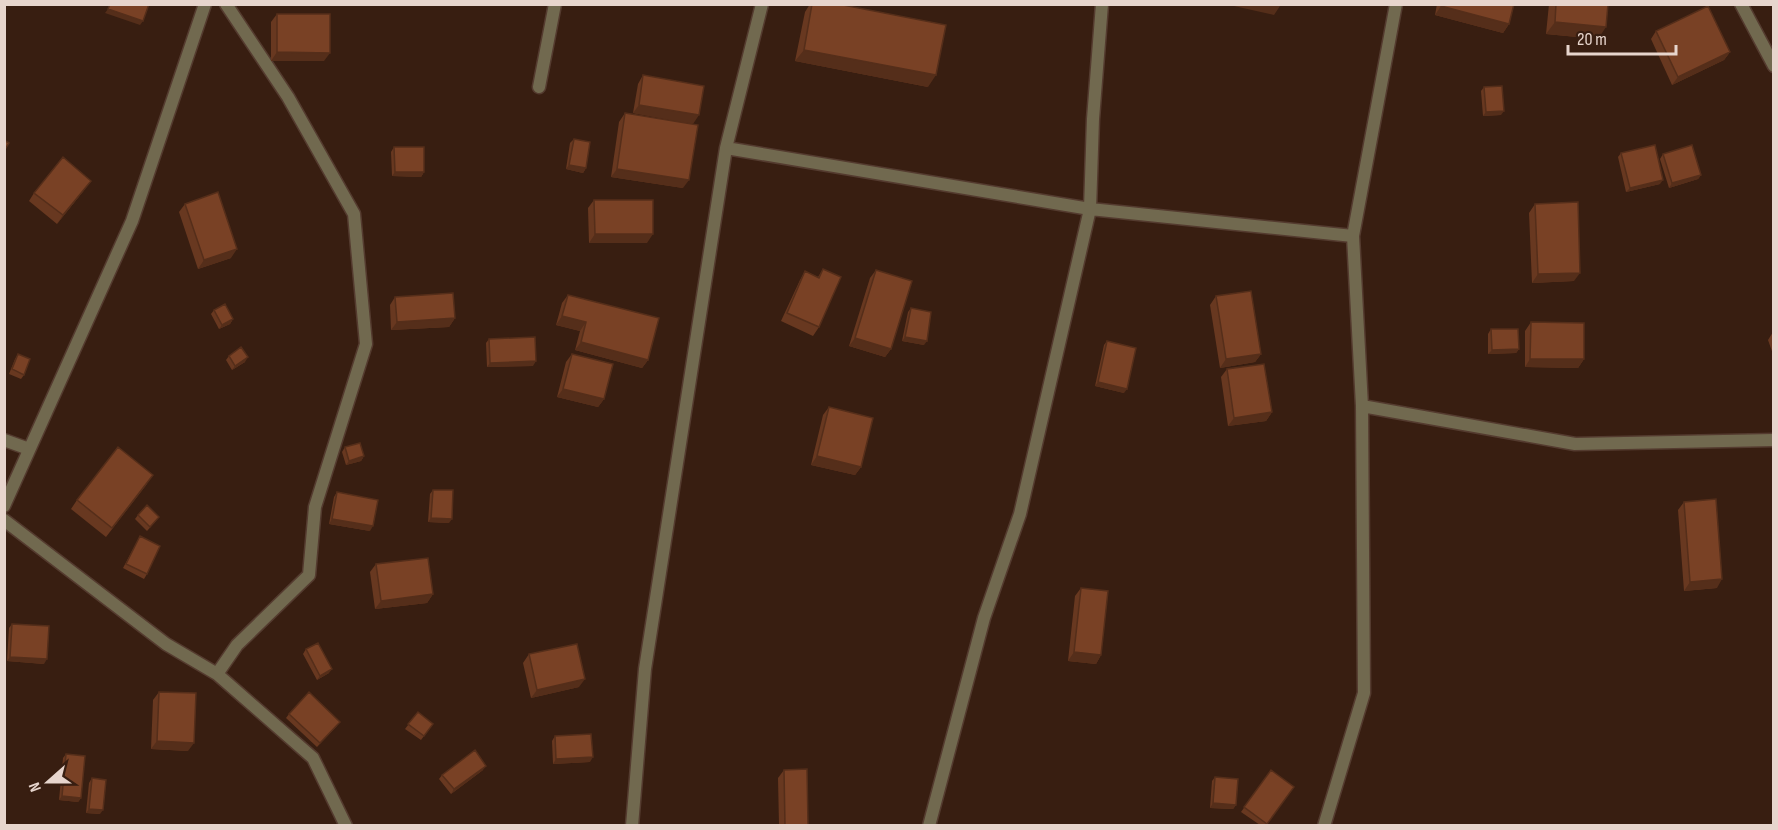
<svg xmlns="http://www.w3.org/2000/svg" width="1778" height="830" font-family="'Sofia Sans Condensed',sans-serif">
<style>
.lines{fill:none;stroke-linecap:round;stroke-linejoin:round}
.minor-casing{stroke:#543b2f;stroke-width:15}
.minor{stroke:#71694f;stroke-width:12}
.wall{fill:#683820}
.shaded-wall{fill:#552e1a}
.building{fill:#794125;stroke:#552e1a;stroke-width:1.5}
</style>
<rect width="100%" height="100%" fill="#381e11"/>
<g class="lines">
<g class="minor-casing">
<path id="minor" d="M1741,4L1774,66
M539,87L555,4
M726,148L1090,209L1353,236
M1362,406L1575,444L1774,440
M4,440L29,449
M4,506L132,221L205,4
M4,520L166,644L217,674L237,645L309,575L315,507L366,344L354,214L288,97L226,4
M217,674L313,758L346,826
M632,826L645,669L726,148L762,4
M929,826L984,618L1020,514L1090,209L1093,119L1102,4
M1324,826L1364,693L1362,406L1353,236L1396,4"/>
</g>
<use href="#minor" class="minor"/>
</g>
<path class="wall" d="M810,4H838L928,87L795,61L805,12Z
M1437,4H1514L1509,24L1503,33L1435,15Z
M1549,4H1608L1598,39L1546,34Z
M277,14L324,61H271V22Z
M1656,31L1730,52L1724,60L1672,85L1651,39Z
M643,75L693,124L633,113L638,84Z
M1484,87L1501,115L1483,116L1481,91Z
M625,113L683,188L611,177L619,122Z
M574,139L586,168L583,173L566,169L570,143Z
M394,147L424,172L421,177L392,176L391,152Z
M1621,153L1660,184L1626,192L1618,157Z
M1663,154L1701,175L1698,179L1669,188L1660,159Z
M85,189L57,224L29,201L34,193Z
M594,200L647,243H589L588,208Z
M185,204L231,258L198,269L179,212Z
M1535,204L1574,281L1532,283L1529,213Z
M823,269L819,327L813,336L781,321L800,280L805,271L818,277Z
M876,270L891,349L885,357L849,346L870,278Z
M568,295L648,360L642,368L575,350L580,331L556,325L562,303Z
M1216,296L1261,354L1255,362L1220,368L1210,305Z
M395,297L455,318L449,327L391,330L390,305Z
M911,308L924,345L902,341L908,312Z
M214,310L233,319L230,324L219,329L211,314Z
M1531,322L1584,359L1578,368L1525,367V331Z
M1491,329L1519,349L1516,353L1488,354V334Z
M1773,332V354L1768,340Z
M489,339L533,366L487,367L486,343Z
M1107,341L1124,393L1095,386L1104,345Z
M18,354L24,375L21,379L9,374L15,359Z
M572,354L604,399L598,407L557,397L566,362Z
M229,356L245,362L232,370L226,360Z
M1227,369L1272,412L1266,421L1228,426L1221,377Z
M829,407L861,467L855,475L811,465L823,415Z
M345,447L364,456L361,461L346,465L342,452Z
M147,484L106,537L71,509L77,500Z
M433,490L449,523L428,522L430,494Z
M337,492L370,531L329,524L334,497Z
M1684,502L1717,588L1684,591L1678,510Z
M138,515L156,521L147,531L135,519Z
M140,536L147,574L144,579L123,568Z
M376,564L433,594L427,603L375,609L370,572Z
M1081,588L1101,655L1096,664L1068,661L1075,596Z
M12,624L44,664L7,661L9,628Z
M306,649L329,673L317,680L303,654Z
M529,654L579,687L531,698L523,663Z
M159,692L188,751L151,749L153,700Z
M418,712L433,724L421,740L405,729Z
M289,714L337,726L317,747L286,718Z
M555,736L590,762L553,764L552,741Z
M66,754L81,798L78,802L59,800L63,758Z
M483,770L451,794L439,779L442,775Z
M784,770L808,825H779L778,778Z
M1271,770L1294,787L1266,825H1260L1241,812Z
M1215,777L1236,805L1233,809L1210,808L1212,781Z
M92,778L100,814L86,813L89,783Z"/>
<path class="shaded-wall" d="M1225,4H1272L1280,6L1274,15Z
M1441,6L1509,24L1503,33L1435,15Z
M108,9L143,21L140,25L105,13Z
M1555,22L1606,27L1598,39L1546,34Z
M804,50L936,75L928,87L795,61Z
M277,52L330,53L324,61H271Z
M1730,52L1724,60L1672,85L1678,77Z
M639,105L699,115L693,124L633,113Z
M1504,111L1501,115L1483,116L1486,112Z
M569,165L586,168L583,173L566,169Z
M617,169L689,180L683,188L611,177Z
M395,172H424L421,177L392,176Z
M1701,175L1698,179L1669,188L1672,183Z
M1663,180L1660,184L1626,192L1630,188Z
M91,181L85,189L57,224L63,215Z
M595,234H653L647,243H589Z
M237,249L231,258L198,269L204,260Z
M1580,273L1574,281L1532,283L1538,274Z
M562,316L586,322L580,331L556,325Z
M455,318L449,327L391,330L397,322Z
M233,319L230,324L219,329L222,325Z
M905,337L927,341L924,345L902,341Z
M855,338L891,349L885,357L849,346Z
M581,342L648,360L642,368L575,350Z
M1519,349L1516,353L1488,354L1492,350Z
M1261,354L1255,362L1220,368L1226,359Z
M248,357L245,362L232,370L235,366Z
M1530,359H1584L1578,368L1525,367Z
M536,361L533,366L487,367L490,363Z
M1098,382L1127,389L1124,393L1095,386Z
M563,389L604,399L598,407L557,397Z
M1272,412L1266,421L1228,426L1234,418Z
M364,456L361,461L346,465L349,461Z
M817,456L861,467L855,475L811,465Z
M431,518L452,519L449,523L428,522Z
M332,519L373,526L370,531L329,524Z
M1722,579L1717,588L1684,591L1690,582Z
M433,594L427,603L375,609L381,601Z
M1074,652L1101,655L1096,664L1068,661Z
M10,657L47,659L44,664L7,661Z
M332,669L329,673L317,680L320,676Z
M585,679L579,687L531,698L537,690Z
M157,741L194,743L188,751L151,749Z
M593,757L590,762L553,764L556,759Z
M486,766L483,770L451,794L454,789Z
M62,796L81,798L78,802L59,800Z
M1213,803L1236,805L1233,809L1210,808Z
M89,809L103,810L100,814L86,813Z"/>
<path class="building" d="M110,4H149L143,21L108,9Z
M812,4H838L946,25L936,75L804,50Z
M1441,4H1514L1509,24L1441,6Z
M1556,4H1608L1606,27L1555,22Z
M1708,6L1730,52L1678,77L1656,31Z
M277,14H330V53L277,52Z
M643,75L704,86L699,115L639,105Z
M1502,86L1504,111L1486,112L1484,87Z
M625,113L698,125L689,180L617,169Z
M574,139L590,142L586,168L569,165Z
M4,140L9,143L4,151Z
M1655,145L1663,180L1630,188L1621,153Z
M1692,145L1701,175L1672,183L1663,154Z
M394,147H424V172H395Z
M63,157L91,181L63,215L34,193Z
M218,192L237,249L204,260L185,204Z
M594,200H653V234H595Z
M1578,202L1580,273L1538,274L1535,204Z
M823,269L841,277L819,327L787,313L805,271L819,278Z
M876,270L912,281L891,349L855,338Z
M1251,291L1261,354L1226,359L1216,296Z
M453,293L455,318L397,322L395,297Z
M568,295L659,318L648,360L581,342L586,322L562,316Z
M225,304L233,319L222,325L214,310Z
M911,308L931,312L927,341L905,337Z
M1531,322L1584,323V359H1530Z
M1491,329H1518L1519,349L1492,350Z
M535,337L536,361L490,363L489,339Z
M1107,341L1136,348L1127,389L1098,382Z
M241,347L248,357L235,366L229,356Z
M18,354L30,359L24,375L12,369Z
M572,354L613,364L604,399L563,389Z
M1264,364L1272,412L1234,418L1227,369Z
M829,407L873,418L861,467L817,456Z
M360,443L364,456L349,461L345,447Z
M118,447L153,475L112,528L77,500Z
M433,490H453L452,519L431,518Z
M337,492L378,500L373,526L332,519Z
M1716,499L1722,579L1690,582L1684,502Z
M147,505L159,517L150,527L138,515Z
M140,536L160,546L147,574L126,564Z
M428,558L433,594L381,601L376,564Z
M1081,588L1108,591L1101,655L1074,652Z
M12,624L49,626L47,659L10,657Z
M318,643L332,669L320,676L306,649Z
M577,644L585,679L537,690L529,654Z
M159,692L196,693L194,743L157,741Z
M309,692L340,722L320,743L289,714Z
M418,712L433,724L424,736L408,724Z
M591,734L593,757L556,759L555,736Z
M475,750L486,766L454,789L442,775Z
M66,754L85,756L81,798L62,796Z
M807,769L808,825H785L784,770Z
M1271,770L1294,787L1267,824L1244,807Z
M1215,777L1238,779L1236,805L1213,803Z
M92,778L106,780L103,810L89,809Z"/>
<rect width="1778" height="830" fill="none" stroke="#e7d5cd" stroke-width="12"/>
<g transform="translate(48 782) rotate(249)" stroke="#381e11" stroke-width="4.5" paint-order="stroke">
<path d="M0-4.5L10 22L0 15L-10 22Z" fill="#e7d5cd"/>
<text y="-9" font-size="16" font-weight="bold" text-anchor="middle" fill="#e7d5cd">N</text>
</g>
<path d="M1568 45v9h108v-9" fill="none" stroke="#e7d5cd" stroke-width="3"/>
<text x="1577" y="45" font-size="18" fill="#e7d5cd" stroke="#381e11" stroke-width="4.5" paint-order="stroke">20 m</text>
</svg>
